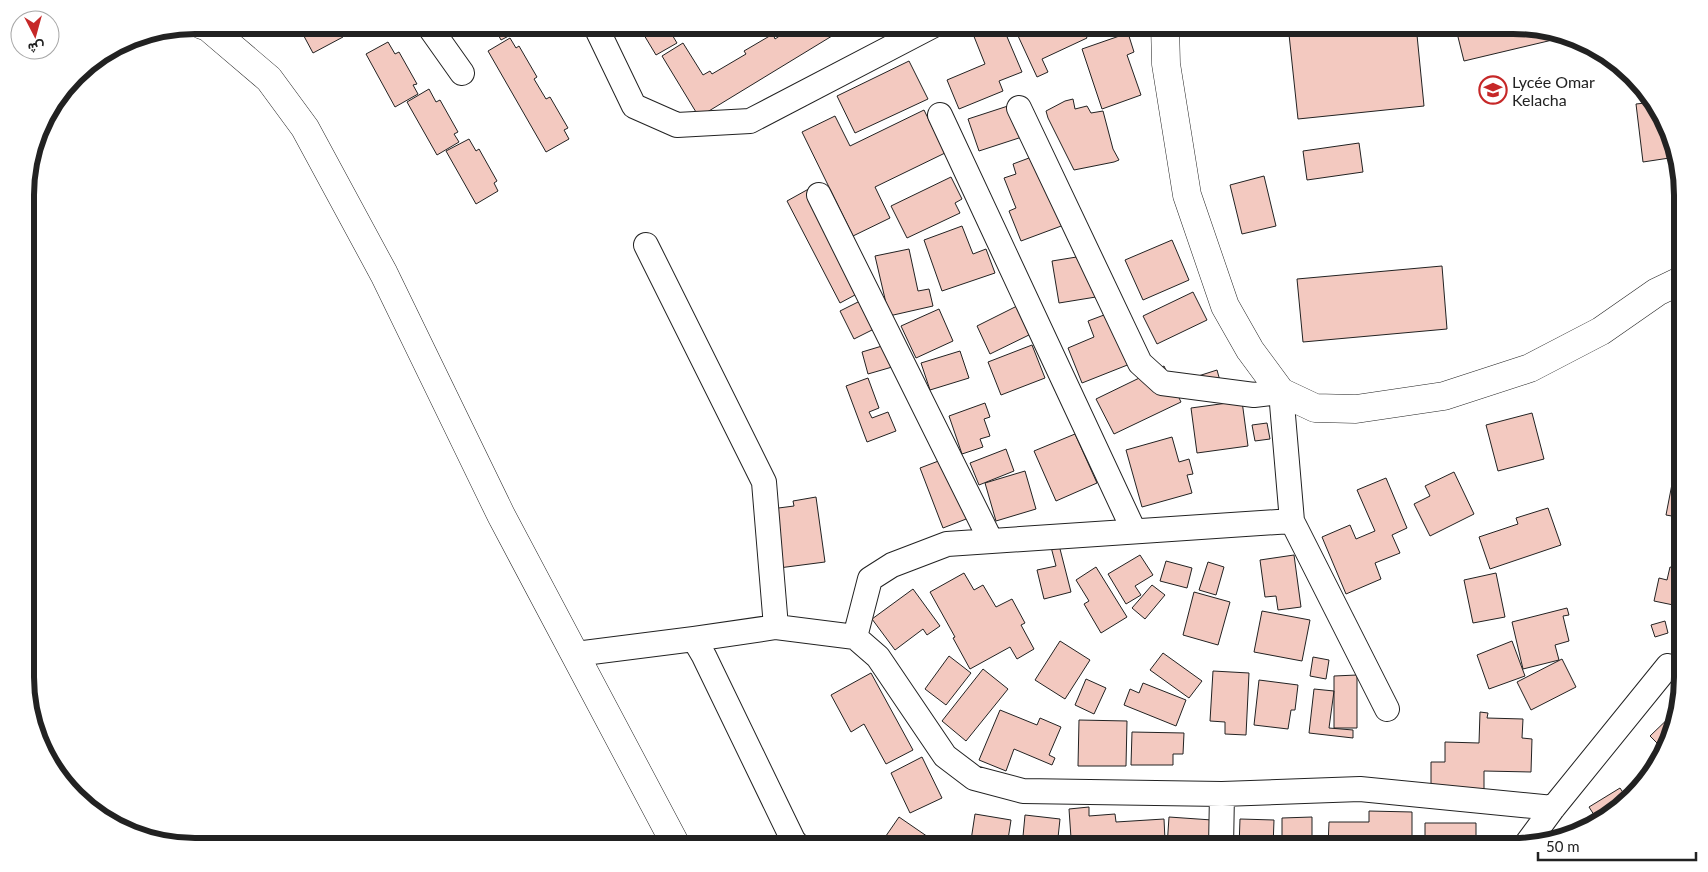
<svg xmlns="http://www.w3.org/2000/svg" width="1708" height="872" font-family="Lato,Vazirmatn,sans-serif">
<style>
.building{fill:#f3c9c0;stroke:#222}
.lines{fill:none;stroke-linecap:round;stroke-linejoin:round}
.minor-casing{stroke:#222;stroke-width:26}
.major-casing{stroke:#222;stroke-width:29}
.minor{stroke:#fff;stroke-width:24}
.major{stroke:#fff;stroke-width:28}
.labels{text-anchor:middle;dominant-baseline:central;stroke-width:4;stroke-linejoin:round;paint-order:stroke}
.poi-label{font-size:16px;fill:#222;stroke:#fff;text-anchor:start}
.rim{fill:none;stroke:#222;stroke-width:6}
</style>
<rect width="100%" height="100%" fill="#fff"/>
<path class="building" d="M298,25H358L342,34L343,37L313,53Z
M493,25H522L524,28L501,40Z
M638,25H671L674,31L671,33L677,43L656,55Z
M796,25H850L699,117L662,56L683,43L703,75L710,71L712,74L746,54L744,51L773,34L775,39Z
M996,25H1002L1022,72L999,81L1003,91L959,109L947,80L985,64L973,34Z
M1013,25H1081L1087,38L1042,59L1048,72L1037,77Z
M1288,25H1416L1424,106L1298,119Z
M1455,25H1513L1565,37L1464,61Z
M1128,33L1134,52L1127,55L1141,95L1102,109L1082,49Z
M510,38L516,48L519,46L537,77L534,79L546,99L550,97L568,128L564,130L569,139L546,152L488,51Z
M388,42L395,54L399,52L417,84L413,85L418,94L395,107L366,54Z
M909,61L928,99L855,133L837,96Z
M429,89L436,102L440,100L458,132L454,134L459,142L437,155L407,102Z
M1073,99L1075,109L1087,106L1091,113L1103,111L1113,149L1119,160L1114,162L1074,170L1048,118L1046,111L1065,101Z
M1655,102L1676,157L1643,162L1636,104Z
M1014,104L1025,136L979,151L968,119Z
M924,110L945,153L875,187L890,218L853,236L802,132L835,116L850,146Z
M469,139L476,151L479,149L497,181L494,183L498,191L476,204L446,151Z
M1359,143L1363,172L1307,180L1303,151Z
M1045,152L1072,222L1021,241L1009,211L1016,208L1004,178L1016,174L1013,164Z
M1264,176L1276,226L1242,234L1230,185Z
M951,177L962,199L955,203L960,213L907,238L891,206Z
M814,186L868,288L840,303L787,201Z
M962,226L973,254L986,249L995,273L942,291L924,240Z
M1172,240L1189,280L1143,300L1125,260Z
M909,249L918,291L929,289L933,306L889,316L875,256Z
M1095,254L1102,296L1059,303L1052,261Z
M1442,266L1447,329L1303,342L1297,279Z
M1193,292L1207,320L1157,344L1143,316Z
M872,295L886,323L854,339L840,311Z
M1017,306L1031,334L990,354L977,326Z
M939,309L953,341L916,358L901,326Z
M1120,309L1140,360L1082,383L1068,348L1094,337L1088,321Z
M892,343L899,365L868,374L862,352Z
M1032,345L1045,378L1001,395L988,362Z
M960,351L969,378L930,390L921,363Z
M1164,366L1181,402L1114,434L1096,399Z
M1217,370L1222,388L1192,378Z
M868,378L879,408L869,412L872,418L888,412L896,431L867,442L846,386Z
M1242,401L1248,446L1197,453L1191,408Z
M985,403L990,417L984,419L990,436L980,439L983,447L962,454L949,416Z
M1532,413L1544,459L1498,471L1486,425Z
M1267,423L1270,439L1255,441L1252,425Z
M1075,434L1097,483L1056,501L1034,451Z
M1172,437L1179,462L1189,459L1193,474L1187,475L1192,493L1142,507L1126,450Z
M1679,448L1682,449L1683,518L1666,515Z
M1006,449L1014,471L979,485L970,463Z
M949,457L979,514L943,528L920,468Z
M1025,471L1036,509L996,521L985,483Z
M1454,472L1474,514L1430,536L1414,504L1430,496L1425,486Z
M1386,478L1407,528L1392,535L1400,553L1375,563L1381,579L1346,594L1322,537L1350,525L1356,539L1375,531L1357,490Z
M816,497L825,562L771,569L763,510L794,506L793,501Z
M1548,508L1561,545L1490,569L1479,537L1518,524L1516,518Z
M1059,545L1071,592L1044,599L1037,570L1056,566L1051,547Z
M1140,555L1153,575L1135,586L1141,595L1126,604L1108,574Z
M1294,555L1301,607L1278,610L1276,596L1265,597L1260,560Z
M1166,561L1192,568L1187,588L1160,581Z
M1208,562L1224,567L1216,595L1199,590Z
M1096,567L1127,617L1101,633L1084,604L1089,601L1076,580Z
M1670,567L1683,570V607L1654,601L1659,578L1667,580Z
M964,573L974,590L983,585L996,607L1012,599L1025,623L1021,625L1034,649L1017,659L1010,647L970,669L953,638L955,637L930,592Z
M1496,573L1505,617L1473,623L1464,580Z
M1152,585L1165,595L1145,619L1132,608Z
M913,589L940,626L927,635L923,629L895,650L872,619Z
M1194,592L1230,602L1218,645L1183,635Z
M1567,608L1569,615L1563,616L1569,641L1555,645L1559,660L1523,669L1512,622Z
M1262,611L1310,620L1302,661L1254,652Z
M1665,621L1668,633L1655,637L1651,625Z
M1060,641L1090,660L1065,699L1035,680Z
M1512,641L1525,676L1489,689L1477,655Z
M1163,653L1202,681L1189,698L1150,670Z
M949,656L971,673L946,705L925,689Z
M1313,657L1329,660L1326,679L1310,676Z
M1562,659L1576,687L1531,710L1517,682Z
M983,669L1008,689L966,741L942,721Z
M1213,671L1249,673L1246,735L1225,734V722L1210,721Z
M871,673L913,750L886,764L864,724L851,732L831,695Z
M1357,675V728H1334V676Z
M1086,679L1106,688L1094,714L1075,705Z
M1259,680L1298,685L1295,710H1291L1288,729L1254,725Z
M1143,683L1186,700L1176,726L1124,705L1130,689L1139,693Z
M1314,689L1334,691L1329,728L1353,730V738L1309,733Z
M1679,695L1677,705L1672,700Z
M1000,710L1037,725L1040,718L1061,727L1049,755L1055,758L1052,765L1014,749L1006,771L979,760Z
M1480,712L1488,713L1487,718L1523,719L1522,738L1532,739L1531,772L1484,771V789L1431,788V762H1445V742L1479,743Z
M1675,712L1666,752L1650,736Z
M1079,720L1127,721L1126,766H1078Z
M1132,732L1184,733L1183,754H1173V765H1131Z
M922,757L942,798L910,813L891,773Z
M1620,788L1626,797L1607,819L1581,828L1596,818L1589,807Z
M1089,807V816L1115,814L1116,822L1164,819L1165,840L1154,841L1155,847H1074L1073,838H1071L1069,809Z
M1369,811L1412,812V847H1328L1329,822H1369Z
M975,814L1011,820L1007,846L1015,847H970Z
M1025,815L1060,819L1057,847H1022Z
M899,817L931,839L926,847L879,846Z
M1169,817L1212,820V840H1206L1205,847H1167Z
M1312,817V847H1282V818Z
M1240,819L1274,820L1273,847H1239Z
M1425,823H1476V847H1425Z"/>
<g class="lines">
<g class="minor-casing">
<path id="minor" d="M428,25L462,73
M595,25L634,106L677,125L750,121L934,25
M1019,108L1140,363L1162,383L1254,395L1281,392L1292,521L1387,709
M940,115L1134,531
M819,195L991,541
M646,245L764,482L776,627
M855,637L870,579L892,565L947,544L1292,521
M694,639L704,656L793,840L799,847
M576,654L694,639L776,627L855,637L878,657L945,756L974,778L1023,791L1222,794L1360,789L1553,808
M1525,846L1553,808L1668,666
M1221,847L1222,794"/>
</g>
<g class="major-casing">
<path id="major" d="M202,25L208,27L269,79L305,128L384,274L501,515L677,847
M1165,25L1166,64L1187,195L1225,306L1250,350L1281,392L1315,408L1356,409L1444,396L1530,368L1601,331L1657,292L1682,280"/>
</g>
<use href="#minor" class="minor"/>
<use href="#major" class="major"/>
</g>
<defs>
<g id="school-ring" transform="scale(1.4375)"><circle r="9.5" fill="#fff" stroke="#c62828" stroke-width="1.5"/><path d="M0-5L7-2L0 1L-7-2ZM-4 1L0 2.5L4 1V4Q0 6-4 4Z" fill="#c62828"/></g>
</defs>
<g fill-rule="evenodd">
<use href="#school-ring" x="1493" y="90"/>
</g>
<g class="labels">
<g class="poi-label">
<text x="1512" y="81">Lycée Omar<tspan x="1512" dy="18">Kelacha</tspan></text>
</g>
</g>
<path d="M0 0H1708V872H0ZM195 34H1513A161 161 0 0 1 1674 195V677A161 161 0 0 1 1513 838H195A161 161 0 0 1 34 677V195A161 161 0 0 1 195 34Z" fill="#fff" fill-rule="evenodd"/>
<path class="rim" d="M195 34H1513A161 161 0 0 1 1674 195V677A161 161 0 0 1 1513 838H195A161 161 0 0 1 34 677V195A161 161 0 0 1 195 34Z"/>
<g transform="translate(35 35) rotate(174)"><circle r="24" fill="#ffffff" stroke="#a7a7a7"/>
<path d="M0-4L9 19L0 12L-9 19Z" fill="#c62828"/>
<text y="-8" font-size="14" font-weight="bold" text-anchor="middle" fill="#222222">ش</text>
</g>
<path d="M1538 852v8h158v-8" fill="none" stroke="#222222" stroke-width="2.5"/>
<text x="1546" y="852" font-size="15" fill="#222222" stroke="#ffffff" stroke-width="4" paint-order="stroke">50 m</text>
</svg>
